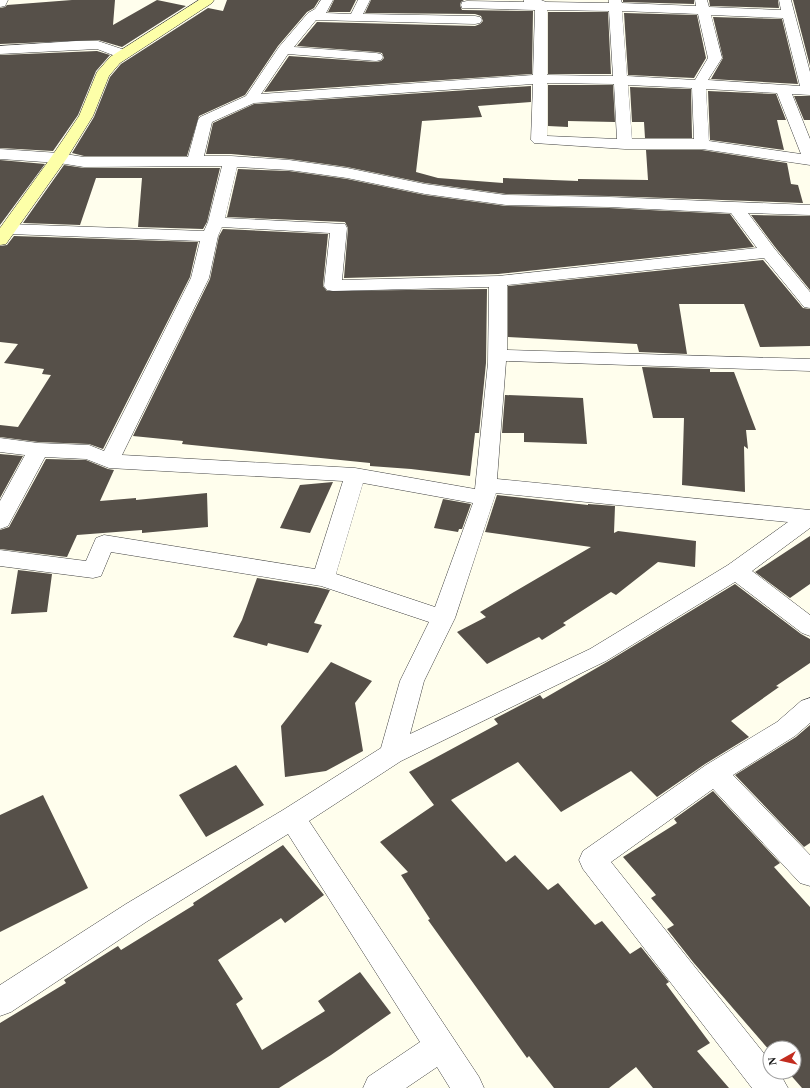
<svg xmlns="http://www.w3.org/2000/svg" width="810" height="1088" font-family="'Times New Roman',serif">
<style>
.building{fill:#565049}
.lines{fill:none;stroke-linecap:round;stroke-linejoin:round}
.street-casing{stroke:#404040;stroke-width:1}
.secondary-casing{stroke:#2f2f2f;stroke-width:1}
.street{fill:#fff;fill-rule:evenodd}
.secondary{fill:#fdffa8;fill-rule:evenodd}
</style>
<rect width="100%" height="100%" fill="#fffeed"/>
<path class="building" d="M72,0H115L113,25L157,0L186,6L122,47L98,40L0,44V8L5,7L7,5Z
M227,0H319L314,8L307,12L278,46L245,95L199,116L187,156H84L72,153L94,117L110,77L121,64L208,8L223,11Z
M334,0H356L350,12H328Z
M371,0H464L461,2L460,5L462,10L533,11L532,74L264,92L289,56L376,62L381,61L384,58L382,53L376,52L297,46L317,22L475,26L480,24L483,21L481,16L475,14L365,13Z
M623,0H694V4L623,2Z
M709,0H778L779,8L710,6Z
M793,0H810V66Z
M548,12H608L611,74H548Z
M624,13L697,15L706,58L694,78L628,75Z
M713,17L782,19L798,84L711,79L723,58Z
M97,51L110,55L96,71L78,115L53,151L0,148V55Z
M548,85H613L615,122L568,121V127L548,126Z
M531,86V102L478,106L482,117L422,121L416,172L438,178L503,183V178L578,181V179L648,180L646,150H702L787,163L791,184L798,185L803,203L609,196L506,194L425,183L347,167L289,159L231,154H206L213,123L254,104Z
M630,87L691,89L692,138H645L644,122H632Z
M708,91L776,94L786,120H777L784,150L710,140Z
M794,96H810V120H804Z
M0,160L45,164L0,225Z
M64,165L84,168H220L207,222L203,229L138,227L142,178H96L80,225L23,223Z
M238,169L289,171L347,179L425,195L506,206L609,208L730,214L754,247L498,274L344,278L348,228L345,222L227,217Z
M751,215L810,216V290L775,247Z
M223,229L328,234L323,286L327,291L487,289L486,363L479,433H475L470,476L411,469L370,466V463L182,444L183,441L133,436L210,279L219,236Z
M14,236L198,242L190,277L103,449L89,444L38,442L0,437V425L18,427L51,375L42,374L44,369L4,363L18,344L0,342V246L7,245Z
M763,260L803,308L810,309V346L760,347L744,304H679L687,354L639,352L637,344L508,337V286Z
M642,367L710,369V372H734L756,430H746L748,449L744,446L745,492L682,485L684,418H653Z
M505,395L583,398L587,444L524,442V433H502Z
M0,454L23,456L0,498Z
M46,459L86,460L108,469L114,470L100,501L136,498V500L207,493L208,527L142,533V530L77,535L67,557L0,549V530L9,527Z
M333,482L310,533L280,528L300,485Z
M497,495L588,505V504L615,506L614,533L618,531L696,541L695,567L658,562L616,595L611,592L563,623L566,625L542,640L539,637L487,664L457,632L486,617L480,612L591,547L485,532Z
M443,499L471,504L462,529H459L458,532L434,528Z
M810,536V584L790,598L755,572Z
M18,570L52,574L47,612L11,614Z
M257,578L316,587L330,590L314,623L322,625L308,653L268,643L267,646L233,637L242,620Z
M735,584L801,634L810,639V663L776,686L779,687L731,721L749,737L705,764L657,797L631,771L561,812L518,762L451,800L506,862L515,855L548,890L558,883L595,925L602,921L630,954L641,947L669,982L666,984L710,1043L697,1051L729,1088H653L636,1067L609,1088H554L529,1056L527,1058L428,920L430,919L401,875L408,872L380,842L434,805L409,772L498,724L494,719L540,695L543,699L607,662Z
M331,662L372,681L355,703L363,751L326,771L285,777L281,726Z
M810,725V843L804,847L735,775L796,737Z
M236,765L264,805L206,837L179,795Z
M713,791L780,863L774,867L810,907V1088H802L788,1072H794V1048H770V1051L693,962L667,929L674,925L651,898L656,895L623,857L677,823L674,819Z
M43,795L88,888L0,932V815Z
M283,845L324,895L285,923L281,918L218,960L243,999L236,1004L262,1050L325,1011L318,1001L360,972L391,1013L331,1055L279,1088H0V1023L66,983L64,980L118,946L121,950L194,905L193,903Z"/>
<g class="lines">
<g class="street-casing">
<path id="street" d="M0,0H8L5,6L0,7Z
M321,0H333L326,13L351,14L358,0H370L363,14L475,16L480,17L482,20L480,23L475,24L316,20L294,47L376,53L381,54L383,57L381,60L376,61L288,54L261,94L533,75L535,10L462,8L461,5L462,2L467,1L524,2V0H541L546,2L609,3V0H621L622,3L696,6L695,0H707L709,7L781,10L779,0H791L810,72V95L792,94L810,139V165L702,149H625L534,143L531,140L533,84L254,103L212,122L204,156H231L289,160L347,168L425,184L506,195L609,197L810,205V215L748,213L774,248L810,292V308L804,307L764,258L507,285V350L810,359V371L506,361L497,479L810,510V528L752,571L810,615V636L802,633L735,582L606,661L401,761L309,821L479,1077L484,1088H450L437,1067L406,1088H363L368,1077L420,1042L288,834L146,922L11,1012L0,1016V985L126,904L283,810L381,748L400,681L429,622L321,586L111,552L101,576L93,578L0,566V550L86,561L96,538L104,535L315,569L343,481L109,468L86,459L45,457L8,526L0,529V501L25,455L0,452V438L38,443L89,445L104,451L191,278L200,241L9,234L3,233L1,229L3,225L9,224L204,231L208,222L222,166L84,167L59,163L0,159V149L59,153L84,157H188L198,120L200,117L246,96L279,47L308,13L315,9ZM547,10L609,11L613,76L547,75ZM622,11L698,14L708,58L695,80L627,76ZM711,15L783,18L800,86L708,80L722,58ZM547,83L614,84L617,139L547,136ZM628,85L692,88L694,139H632ZM706,89L777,93L801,154L709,141ZM237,167L289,170L347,178L425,194L506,205L609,207L731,213L757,248L498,276L342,280L347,228L345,224L225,218ZM222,227L330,233L324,286L327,290L333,291L489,287L488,363L475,489L355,468L122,455L209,278L218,236ZM363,483L473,503L435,607L336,574ZM496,493L788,522L728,565L590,649L410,734L424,681L455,618Z
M76,41H98L128,51L130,54L128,57H118L97,49L0,54V46Z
M810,698V723L795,736L733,775L810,855V886L800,883L713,789L611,862L770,1061V1072H779L788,1088H752L583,869L579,860L583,851L706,765L777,722L801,701Z"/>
</g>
<g class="secondary-casing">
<path id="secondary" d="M199,0H214L212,3L120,63L109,76L93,116L67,158L6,244L0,245V228L52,156L79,116L97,72L110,57Z"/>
</g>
<use href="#street" class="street"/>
<use href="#secondary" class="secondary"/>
</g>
<g transform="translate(782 1060) rotate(262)"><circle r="19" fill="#ffffff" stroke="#9e9e9e"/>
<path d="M0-3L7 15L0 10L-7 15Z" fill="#c32c1f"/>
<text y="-6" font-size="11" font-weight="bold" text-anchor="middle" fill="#0d0d0d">N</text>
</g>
</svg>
